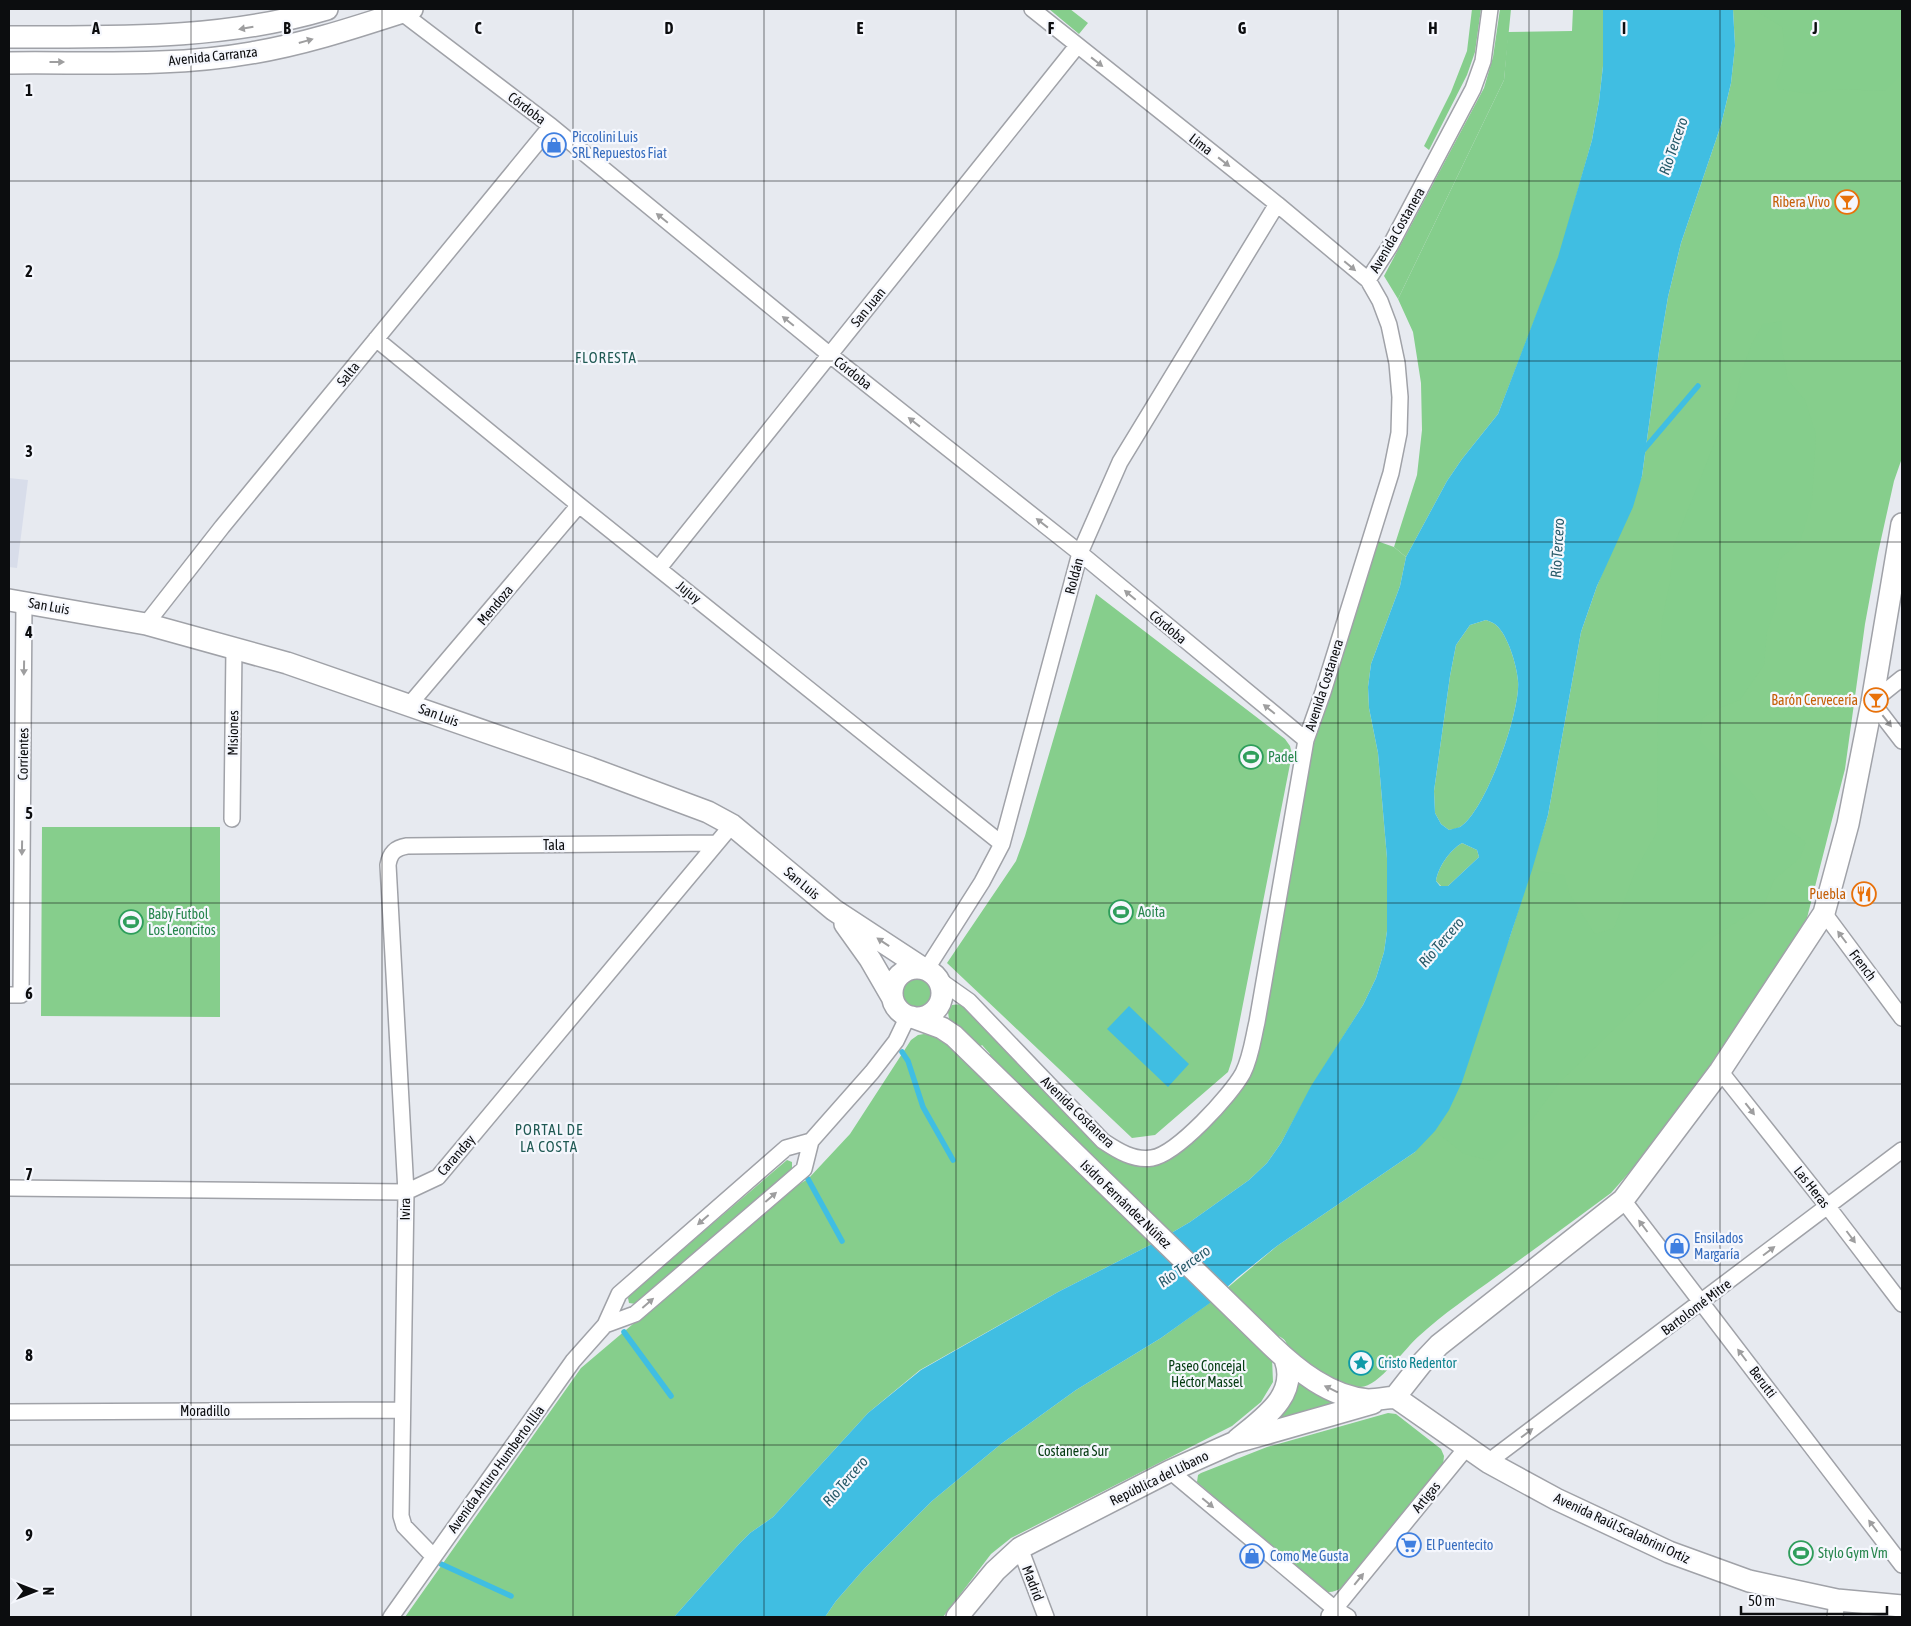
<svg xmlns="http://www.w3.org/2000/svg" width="1911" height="1626" font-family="'Asap Condensed',sans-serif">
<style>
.built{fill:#d8ddea}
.green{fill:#86ce8c}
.forest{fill:#85ce8c}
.water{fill:#40bee2;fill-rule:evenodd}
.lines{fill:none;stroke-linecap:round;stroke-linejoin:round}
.stream{stroke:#40bee2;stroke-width:5.5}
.street-casing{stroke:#a0a2a8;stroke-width:18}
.secondary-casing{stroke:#a0a2a8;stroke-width:24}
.street{stroke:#fff;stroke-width:15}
.secondary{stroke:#fff;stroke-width:21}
.oneway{fill:#9e9e9f}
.grid{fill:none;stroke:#0c0d0f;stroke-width:1;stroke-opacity:0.55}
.labels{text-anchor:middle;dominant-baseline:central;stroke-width:4.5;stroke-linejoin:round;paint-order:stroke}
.street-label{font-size:14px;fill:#0c0d0f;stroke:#f5f7fd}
.shop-label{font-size:14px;fill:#366cbe;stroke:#f5f7fd;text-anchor:start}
.food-label{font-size:14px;fill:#c56008;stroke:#f5f7fd;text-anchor:end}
.leisure-label{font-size:14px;fill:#27864d;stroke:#f5f7fd;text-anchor:start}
.culture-label{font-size:14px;fill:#0d838f;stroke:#f5f7fd;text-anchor:start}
.park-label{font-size:14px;fill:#043b11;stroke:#f5f7fd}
.water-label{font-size:15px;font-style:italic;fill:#275a69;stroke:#f5f7fd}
.neighbourhood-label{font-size:15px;letter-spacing:1px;fill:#1f5953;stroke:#f5f7fd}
.grid-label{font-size:16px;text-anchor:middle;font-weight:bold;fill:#0c0d0f;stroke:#f5f7fd;stroke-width:4.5;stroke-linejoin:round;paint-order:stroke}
</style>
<rect width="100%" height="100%" fill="#e7eaf0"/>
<path class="built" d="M9,478L28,480L17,568L9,567Z"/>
<path class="green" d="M1049,9H1070L1088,23L1079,34Z
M1472,9H1481L1475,52L1467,75L1429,150L1424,146L1451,92L1467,51Z
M1500,9H1511L1504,80L1398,299L1384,276L1484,88L1493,57Z
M1733,9H1902V458L1894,481L1878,553L1865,624L1845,769L1807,918L1714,1061L1635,1166L1611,1193C1573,1221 1535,1249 1497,1276C1471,1295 1443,1314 1419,1336C1405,1348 1378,1388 1360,1387C1342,1386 1309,1367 1295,1356C1283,1346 1292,1339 1272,1334L1226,1289L1277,1246L1415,1152L1510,937L1548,815L1581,632L1597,586L1642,476L1659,351L1668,297L1681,243L1721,125L1731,83L1735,46Z
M1377,541L1394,547L1406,557L1400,586L1371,664L1368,687L1369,708L1378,753L1387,858V931L1384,952L1376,978L1363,1005L1312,1086L1281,1143L1267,1163L1249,1180L1190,1222L1156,1242L1058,1292L920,1370L868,1413L773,1517L750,1533L739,1544L674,1617H405L581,1368L796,1186L808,1179L850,1134L911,1040L918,1035L924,1034L934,1036L969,1057L975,1070L990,1054L982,1045L975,1051L949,1019L948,1012L952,1005L961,1004L1102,1148L1142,1165L1238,1092L1314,743Z
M1096,594L1285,739L1290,746L1292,754L1232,1060L1228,1072L1155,1135L1132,1138L947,963L1016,861L1025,836Z
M42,827H220V1017L41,1016Z
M918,977C930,981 938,992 930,1004C914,1017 891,995 907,980Z
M787,1160L792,1162V1171L636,1304L629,1303L628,1298L630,1294Z
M1215,1299L1272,1358L1273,1382L1261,1402L1232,1426L1011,1538L991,1554L943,1617H825L836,1601L864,1569L932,1501L1001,1444L1076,1390L1161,1338Z
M1294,1376L1337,1403L1263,1427Z
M1388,1413L1396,1414L1441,1449L1444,1456L1443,1466L1343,1587C1335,1592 1330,1593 1322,1591L1197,1482L1198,1475L1201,1473L1267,1447Z"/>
<path class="forest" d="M1573,9H1603V66L1599,101L1592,140L1559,257L1498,414L1462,459L1447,481L1406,557L1394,547L1417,475L1422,430L1421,383L1413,332L1398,299L1504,80L1508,32L1572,31Z
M1753,9H1902V75L1886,91L1836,89L1810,94L1778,89L1776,81C1786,64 1785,46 1782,27Z
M1782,321V349L1788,380L1805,400L1816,434L1812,502L1800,542L1780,559L1775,580L1777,604L1767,632L1764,665L1740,700L1717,709L1703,718L1699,739L1749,789L1768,816L1806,842L1800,858L1774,880L1764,905L1716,935L1648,996L1559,1083L1531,1121L1491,1161L1464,1154L1435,1131L1449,1110L1462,1082L1532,870L1564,875L1570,895L1595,934L1614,928L1636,869L1657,832L1658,698L1662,620L1669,586L1674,545L1720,429L1735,403L1741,373L1752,343L1763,324Z
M1486,620C1489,621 1494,623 1496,625C1508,635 1517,666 1518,681C1521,710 1486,811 1460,827C1457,829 1452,829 1449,830L1441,824L1435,813L1434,791L1450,676L1456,645L1470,625Z
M1462,843L1477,850L1479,857L1448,886H1441L1436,881C1438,867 1450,850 1462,843Z"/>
<path class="water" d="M1603,9H1733L1735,46L1731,83L1721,125L1681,243L1668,297L1659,351L1642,476L1633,507L1597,586L1581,632L1548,815L1532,870L1462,1082L1449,1110L1435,1131L1415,1152L1277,1246L1237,1278L1210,1303L1161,1338L1076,1390L1001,1444L932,1501L864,1569L836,1601L825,1617H674L739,1544L750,1533L773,1517L868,1413L921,1370L1058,1292L1156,1242L1190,1222L1249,1180L1267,1163L1281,1143L1311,1086L1363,1005L1376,978L1384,952L1387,931V858L1378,753L1369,708L1368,687L1371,664L1400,586L1406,557L1447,481L1462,459L1498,414L1558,257L1592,140L1599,101L1603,66ZM1486,620C1489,621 1494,623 1496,625C1508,635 1517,666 1518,681C1521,710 1486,811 1460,827C1457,828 1452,829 1449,830L1441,824L1435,813L1434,791L1450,676L1456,645L1470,625ZM1462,843L1477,850L1479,857L1448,886H1440L1436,881C1438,867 1450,850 1462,843Z
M1129,1006L1189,1064L1168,1087L1107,1029Z"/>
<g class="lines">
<path class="stream" d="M1641,453L1698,386
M902,1052L908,1061L923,1107L953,1160
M808,1179L842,1241
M624,1332L671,1396
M441,1564L511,1596"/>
<g class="street-casing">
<path id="street" d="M397,9L551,126L830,355L1080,553L1306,740
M1032,9L1277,204L1368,280
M376,339L579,505L1002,844
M659,568L1077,46
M146,624L222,527L551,126
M1902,678L1872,702L1902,741
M410,704L579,505
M232,819L234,648
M1824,913L1902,1018
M926,970L982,882L1002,844L1080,553L1120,462L1277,204
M935,977L969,1001L1103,1141C1118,1151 1134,1161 1152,1158C1177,1154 1231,1095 1243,1073C1251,1057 1253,1039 1257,1022L1306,740L1323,692L1391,473L1399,433L1400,397L1397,363L1389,325L1380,301L1368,280L1390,246L1473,89L1483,61L1490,9
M9,995H21L24,602
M1720,1071L1828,1207L1902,1304
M9,1188L406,1192L438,1177L732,825
M1623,1200L1902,1565
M605,1325L635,1314L804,1169L811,1141L872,1072L896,1041L908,1016
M9,1412L401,1410
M1488,1462L1902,1150
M1170,1471L1335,1609L1348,1617
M1020,1548L1046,1617
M433,1556L404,1526L401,1516L406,1192L388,865C390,853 395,848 407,846L717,843
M1329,1616L1467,1447
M391,1617L573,1361L605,1325L619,1294L786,1148L811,1141
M1835,1617L1837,1600"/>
</g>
<g class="secondary-casing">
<path id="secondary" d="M9,37C116,37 223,40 327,9
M9,63C89,62 172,67 251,53C306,44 359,26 412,9
M9,600L146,624L287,663L590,768L708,812L732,825L834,910L924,969
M845,924L870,959L892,997
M892 993a25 25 0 1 1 50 0a25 25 0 1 1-50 0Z
M912,1017L942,1028L954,1036L1271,1345C1297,1370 1330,1397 1368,1400C1377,1400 1386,1398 1395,1397
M1395,1397L1421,1364L1439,1345L1623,1200L1720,1071L1824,913L1848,824L1872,702L1902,524
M1395,1397L1488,1462L1556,1499L1669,1552L1749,1581L1837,1600L1902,1606
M1237,1440C1262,1419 1299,1396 1285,1359
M957,1617L995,1571L1020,1548L1170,1471L1233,1443L1373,1403"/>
</g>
<use href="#street" class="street"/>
<use href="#secondary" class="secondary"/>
</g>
<defs><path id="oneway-solid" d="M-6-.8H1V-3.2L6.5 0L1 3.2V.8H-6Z" transform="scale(1.25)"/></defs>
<g class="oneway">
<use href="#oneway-solid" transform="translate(246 28) rotate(170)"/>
<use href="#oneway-solid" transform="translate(306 41) rotate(-16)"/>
<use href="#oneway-solid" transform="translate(57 62)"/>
<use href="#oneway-solid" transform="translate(1097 62) rotate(38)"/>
<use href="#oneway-solid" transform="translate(1224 162) rotate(38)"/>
<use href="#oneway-solid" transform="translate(662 218) rotate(-141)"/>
<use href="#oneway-solid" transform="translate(1350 266) rotate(40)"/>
<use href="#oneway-solid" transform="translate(788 321) rotate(-141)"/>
<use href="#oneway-solid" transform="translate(914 422) rotate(-142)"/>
<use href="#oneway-solid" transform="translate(1042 523) rotate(-142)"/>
<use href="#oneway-solid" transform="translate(1130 595) rotate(-140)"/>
<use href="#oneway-solid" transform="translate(24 668) rotate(91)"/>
<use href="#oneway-solid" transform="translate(1269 709) rotate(-141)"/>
<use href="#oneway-solid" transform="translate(1887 721) rotate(52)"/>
<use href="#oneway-solid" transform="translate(22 848) rotate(91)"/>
<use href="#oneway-solid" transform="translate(1842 937) rotate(-127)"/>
<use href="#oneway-solid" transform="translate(883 942) rotate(-146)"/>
<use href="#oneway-solid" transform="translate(1750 1109) rotate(52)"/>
<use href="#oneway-solid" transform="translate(771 1197) rotate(-41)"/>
<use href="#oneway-solid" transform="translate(703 1220) rotate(139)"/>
<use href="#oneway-solid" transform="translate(1643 1226) rotate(-127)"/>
<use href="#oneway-solid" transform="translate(1851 1237) rotate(53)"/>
<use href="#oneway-solid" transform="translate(1769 1251) rotate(-37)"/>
<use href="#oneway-solid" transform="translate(648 1303) rotate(-41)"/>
<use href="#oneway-solid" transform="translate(1742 1355) rotate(-127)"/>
<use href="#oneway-solid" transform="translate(1331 1389) rotate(-154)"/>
<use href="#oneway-solid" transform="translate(1527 1433) rotate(-37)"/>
<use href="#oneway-solid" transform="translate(1208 1503) rotate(40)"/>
<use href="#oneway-solid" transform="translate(1873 1526) rotate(-127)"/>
<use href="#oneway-solid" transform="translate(1359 1579) rotate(-51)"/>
</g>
<path class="grid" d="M191,9V1617M382,9V1617M573,9V1617M764,9V1617M956,9V1617M1147,9V1617M1338,9V1617M1529,9V1617M1720,9V1617M9,181H1902M9,361H1902M9,542H1902M9,723H1902M9,903H1902M9,1084H1902M9,1265H1902M9,1445H1902"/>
<defs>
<g id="shop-ring" transform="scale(1.25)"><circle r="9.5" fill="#f5f7fd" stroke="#3f7fe0" stroke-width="1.5"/><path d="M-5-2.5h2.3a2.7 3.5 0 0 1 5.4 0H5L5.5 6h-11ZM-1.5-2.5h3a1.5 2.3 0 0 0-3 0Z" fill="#3f7fe0"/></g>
<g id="bar-ring" transform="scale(1.25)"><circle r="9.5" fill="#f5f7fd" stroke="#e8710a" stroke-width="1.5"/><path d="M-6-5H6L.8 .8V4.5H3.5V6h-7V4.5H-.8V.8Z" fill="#e8710a"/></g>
<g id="stadium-ring" transform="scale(1.25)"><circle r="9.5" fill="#f5f7fd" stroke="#2e9e5b" stroke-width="1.5"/><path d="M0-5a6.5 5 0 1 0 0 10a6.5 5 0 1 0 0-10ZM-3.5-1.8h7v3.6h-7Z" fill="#2e9e5b"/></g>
<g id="restaurant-ring" transform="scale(1.25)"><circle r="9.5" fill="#f5f7fd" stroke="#e8710a" stroke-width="1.5"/><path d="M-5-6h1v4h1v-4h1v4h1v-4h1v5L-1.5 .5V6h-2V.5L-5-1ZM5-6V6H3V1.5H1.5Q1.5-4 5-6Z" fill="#e8710a"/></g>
<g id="sight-ring" transform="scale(1.25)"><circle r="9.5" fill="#f5f7fd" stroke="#0f9aa8" stroke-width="1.5"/><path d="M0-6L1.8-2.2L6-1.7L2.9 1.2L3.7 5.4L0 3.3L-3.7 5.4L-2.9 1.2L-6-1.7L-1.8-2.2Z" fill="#0f9aa8"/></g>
<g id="supermarket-ring" transform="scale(1.25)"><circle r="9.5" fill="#f5f7fd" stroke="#3f7fe0" stroke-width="1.5"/><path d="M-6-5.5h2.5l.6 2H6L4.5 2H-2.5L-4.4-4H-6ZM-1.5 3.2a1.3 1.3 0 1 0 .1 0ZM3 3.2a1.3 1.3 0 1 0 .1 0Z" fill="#3f7fe0"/></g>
</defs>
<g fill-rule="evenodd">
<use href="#shop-ring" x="554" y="145"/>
<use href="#bar-ring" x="1847" y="202"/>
<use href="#bar-ring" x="1876" y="700"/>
<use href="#stadium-ring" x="1251" y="757"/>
<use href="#restaurant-ring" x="1864" y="894"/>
<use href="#stadium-ring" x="1121" y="912"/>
<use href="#stadium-ring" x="131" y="922"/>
<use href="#shop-ring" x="1677" y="1246"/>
<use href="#sight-ring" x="1361" y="1363"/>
<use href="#supermarket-ring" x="1409" y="1545"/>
<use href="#stadium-ring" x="1801" y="1553"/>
<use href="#shop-ring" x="1252" y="1556"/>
</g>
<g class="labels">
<g class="street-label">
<text transform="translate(213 56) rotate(-6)">Avenida Carranza</text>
<text transform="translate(527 108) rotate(37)">Córdoba</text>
<text transform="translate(1201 144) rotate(38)">Lima</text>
<text transform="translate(1397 230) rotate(-60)">Avenida Costanera</text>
<text transform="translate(868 307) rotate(-51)">San Juan</text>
<text transform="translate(853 373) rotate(38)">Córdoba</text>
<text transform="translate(348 374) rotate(-51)">Salta</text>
<text transform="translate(1074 576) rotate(-75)">Roldán</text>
<text transform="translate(689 592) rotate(39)">Jujuy</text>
<text transform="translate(495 605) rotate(-50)">Mendoza</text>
<text transform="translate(49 606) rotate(10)">San Luis</text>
<text transform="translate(1168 627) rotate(40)">Córdoba</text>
<text transform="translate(1324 685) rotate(-72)">Avenida Costanera</text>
<text transform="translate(439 715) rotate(20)">San Luis</text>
<text transform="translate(233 733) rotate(-89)">Misiones</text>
<text transform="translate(23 754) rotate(-89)">Corrientes</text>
<text x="554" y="845">Tala</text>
<text transform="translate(802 883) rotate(40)">San Luis</text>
<text transform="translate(1863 965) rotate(53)">French</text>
<text transform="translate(1078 1112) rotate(44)">Avenida Costanera</text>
<text transform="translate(456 1155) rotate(-49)">Caranday</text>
<text transform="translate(1812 1187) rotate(52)">Las Heras</text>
<text transform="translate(1126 1204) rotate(44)">Isidro Fernández Núñez</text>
<text transform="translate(405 1209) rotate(-89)">Ivira</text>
<text transform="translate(1696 1307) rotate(-37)">Bartolomé Mitre</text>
<text transform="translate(1763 1382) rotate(53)">Berutti</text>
<text x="205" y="1411">Moradillo</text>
<text transform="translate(496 1469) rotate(-54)">Avenida Arturo Humberto Illia</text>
<text transform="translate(1159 1478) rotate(-26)">República del Líbano</text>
<text transform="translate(1426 1497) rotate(-51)">Artigas</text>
<text transform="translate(1622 1528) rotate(25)">Avenida Raúl Scalabrini Ortiz</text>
<text transform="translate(1033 1583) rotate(69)">Madrid</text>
</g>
<g class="shop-label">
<text x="572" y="137">Piccolini Luis<tspan x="572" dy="16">SRL Repuestos Fiat</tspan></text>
<text x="1694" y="1238">Ensilados<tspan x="1694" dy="16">Margaría</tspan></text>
<text x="1426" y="1545">El Puentecito</text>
<text x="1270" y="1556">Como Me Gusta</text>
</g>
<g class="food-label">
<text x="1830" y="202">Ribera Vivo</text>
<text x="1858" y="700">Barón Cervecería</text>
<text x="1846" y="894">Puebla</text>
</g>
<g class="leisure-label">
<text x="1268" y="757">Padel</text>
<text x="1138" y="912">Aoita</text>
<text x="148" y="914">Baby Futbol<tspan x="148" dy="16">Los Leoncitos</tspan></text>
<text x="1818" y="1553">Stylo Gym Vm</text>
</g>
<g class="culture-label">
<text x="1378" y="1363">Cristo Redentor</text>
</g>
<g class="park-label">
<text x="1207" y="1366">Paseo Concejal<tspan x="1207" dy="16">Héctor Massel</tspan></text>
<text x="1073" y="1451">Costanera Sur</text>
</g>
<g class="water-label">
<text transform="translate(1673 146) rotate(-71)">Río Tercero</text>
<text transform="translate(1557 548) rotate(-87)">Río Tercero</text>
<text transform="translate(1441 942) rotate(-49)">Río Tercero</text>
<text transform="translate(1184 1266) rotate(-36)">Río Tercero</text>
<text transform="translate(845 1481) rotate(-49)">Río Tercero</text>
</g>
<g class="neighbourhood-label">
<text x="606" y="357">FLORESTA</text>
<text x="549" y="1129">PORTAL DE<tspan x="549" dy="17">LA COSTA</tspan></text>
</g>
</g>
<g class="grid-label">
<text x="96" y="34">A</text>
<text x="287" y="34">B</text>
<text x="478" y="34">C</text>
<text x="669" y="34">D</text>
<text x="860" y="34">E</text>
<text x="1051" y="34">F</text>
<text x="1242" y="34">G</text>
<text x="1433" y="34">H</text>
<text x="1624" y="34">I</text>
<text x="1815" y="34">J</text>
<text x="29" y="96">1</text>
<text x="29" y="277">2</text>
<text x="29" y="457">3</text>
<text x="29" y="638">4</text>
<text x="29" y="819">5</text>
<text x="29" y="999">6</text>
<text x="29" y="1180">7</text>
<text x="29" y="1361">8</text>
<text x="29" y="1541">9</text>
</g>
<rect width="1911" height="1626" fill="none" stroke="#0c0d0f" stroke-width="20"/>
<g transform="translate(35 1591) rotate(90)" stroke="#f5f7fd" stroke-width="4" paint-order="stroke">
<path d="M0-4L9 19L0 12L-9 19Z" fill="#0c0d0f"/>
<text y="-8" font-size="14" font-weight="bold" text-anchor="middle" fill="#0c0d0f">N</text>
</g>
<path d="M1741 1606v8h146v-8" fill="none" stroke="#0c0d0f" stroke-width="2.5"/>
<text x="1748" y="1606" font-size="15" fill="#0c0d0f" stroke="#f5f7fd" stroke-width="4" paint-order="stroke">50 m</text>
</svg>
